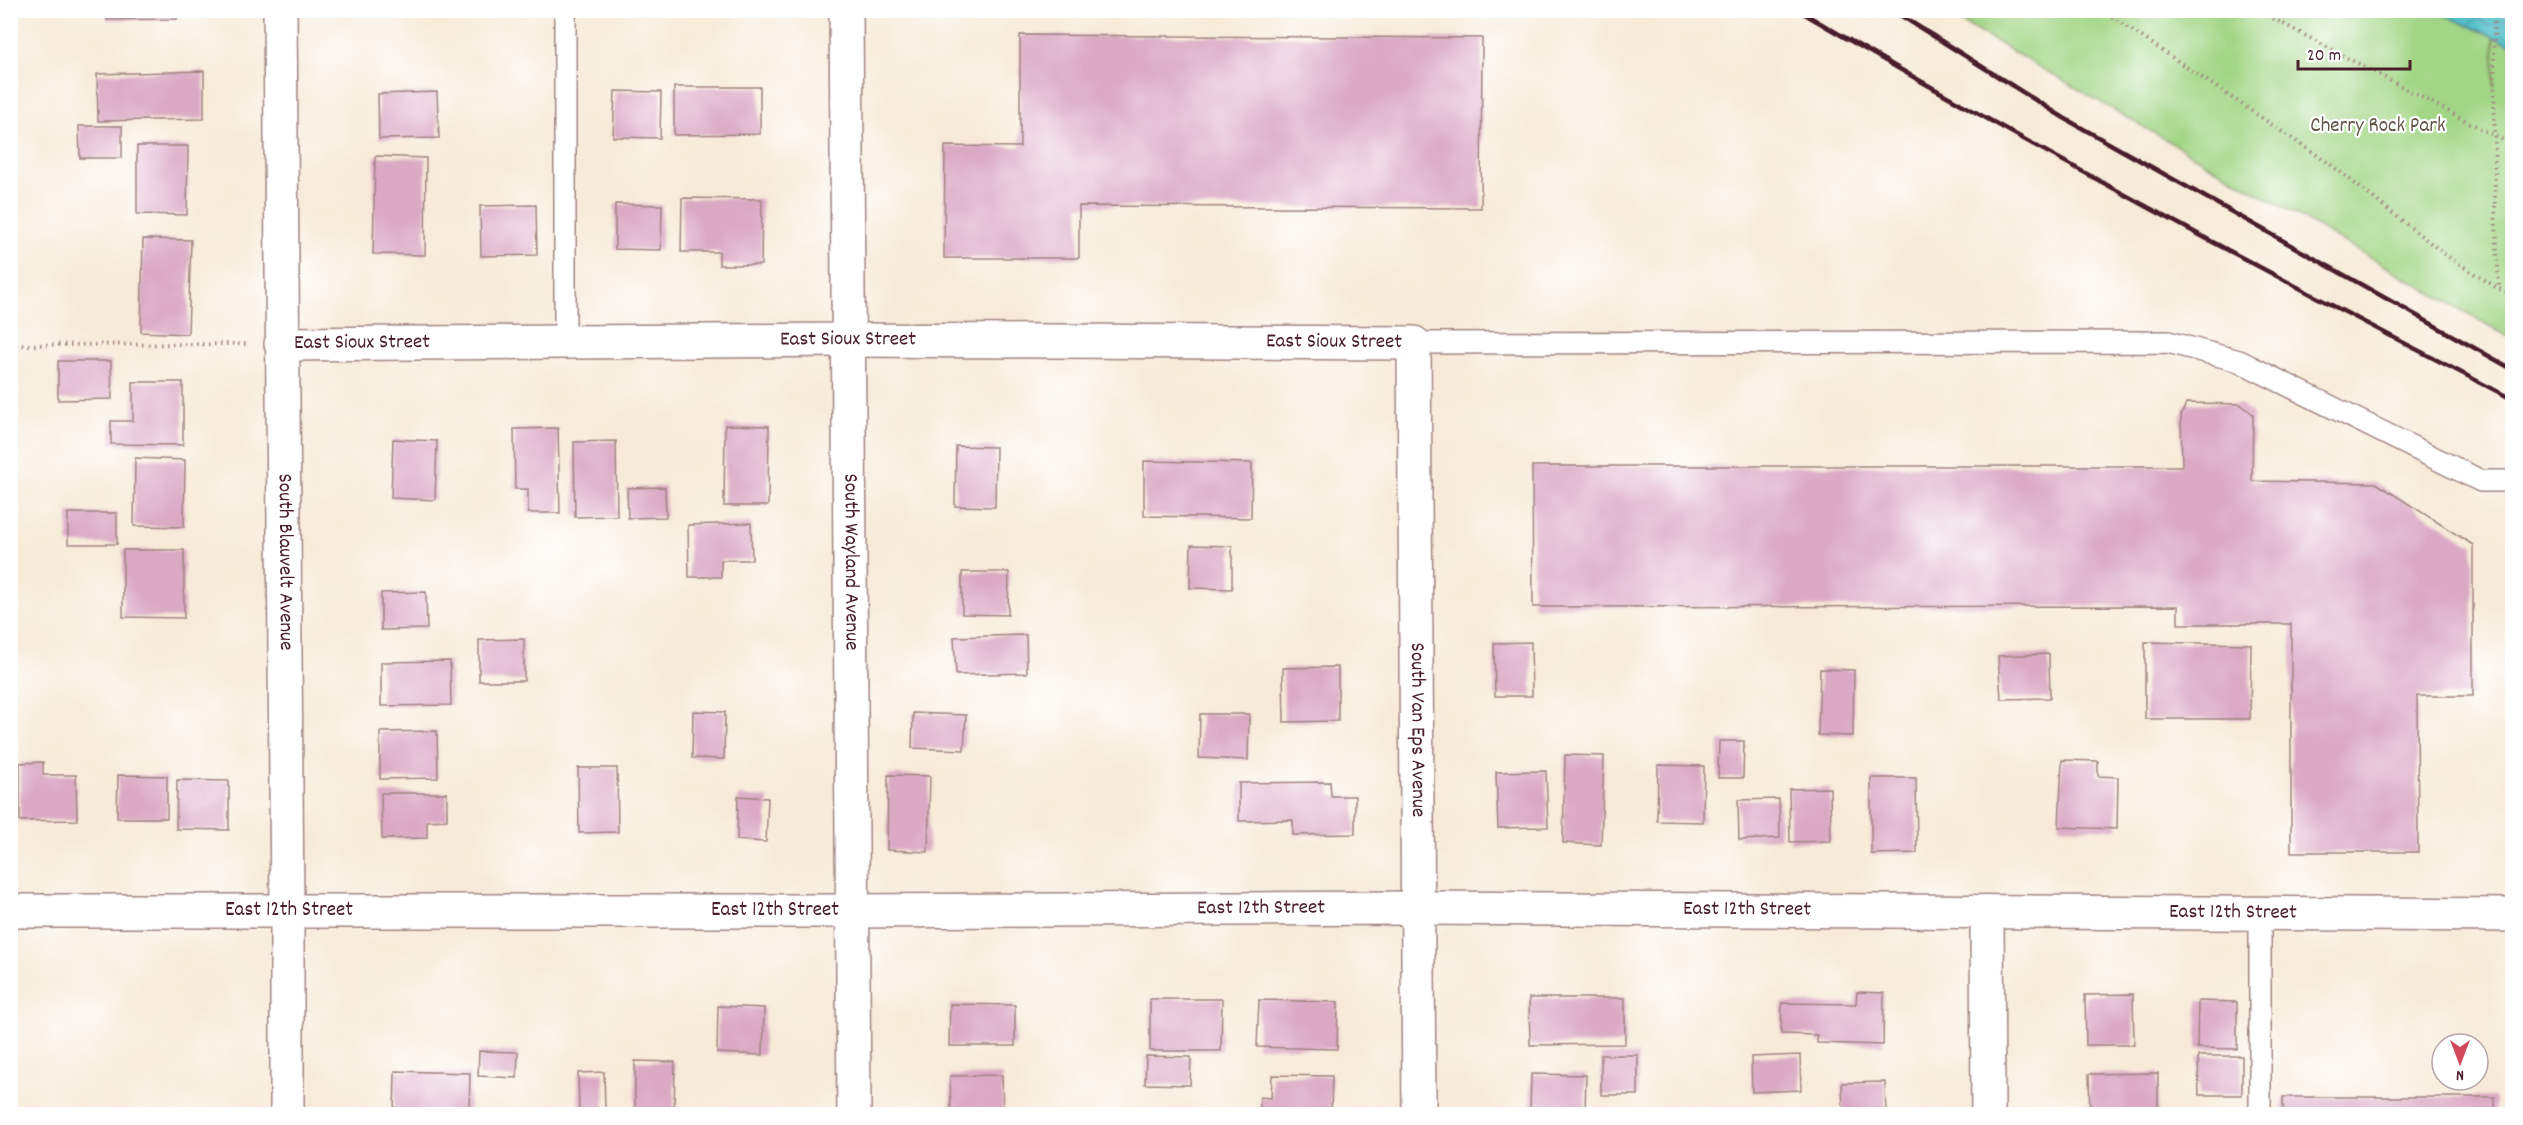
<svg xmlns="http://www.w3.org/2000/svg" width="2523" height="1125" font-family="Dekko,sans-serif">
<style>
.green{fill:#a2d585;stroke:#767a58;stroke-width:1.5}
.water{fill:url(#water-waves);stroke:#4e6f7a;stroke-width:1.5}
.building{fill:#daa9c4}
.lines{fill:none;stroke-linecap:round;stroke-linejoin:round}
.service-casing{stroke:#a08482;stroke-width:24}
.minor-casing{stroke:#a08482;stroke-width:36}
.tertiary-casing{stroke:#a08482;stroke-width:36}
.path{stroke:#a08482;stroke-width:4;stroke-dasharray:1.5 4.5;stroke-linecap:butt}
.service{stroke:#fff;stroke-width:21}
.minor{stroke:#fff;stroke-width:33}
.tertiary{stroke:#fff;stroke-width:33}
.rail{stroke:#4a1f2b;stroke-width:4.5}
.path-bridge{stroke:#a08482;stroke-width:4;stroke-dasharray:1.5 4.5;stroke-linecap:butt}
.labels{text-anchor:middle;dominant-baseline:central;stroke-width:4.5;stroke-linejoin:round;paint-order:stroke}
.park-label{font-size:21px;fill:#645646;stroke:#fff}
.street-label{font-size:21px;fill:#4a1f2b;stroke:#fff}
</style>
<defs>
<pattern id="water-waves" width="16" height="10" patternUnits="userSpaceOnUse" patternTransform="scale(1.5)"><rect width="16" height="10" fill="#52bfca"/><path d="M0 5q4-4 8 0t8 0" fill="none" stroke="#469ba4"/></pattern>
</defs>
<rect width="100%" height="100%" fill="#fff"/>
<filter id="ink" filterUnits="userSpaceOnUse"><feTurbulence type="fractalNoise" baseFrequency=".0167" numOctaves="2"/><feDisplacementMap in="SourceGraphic" scale="12" xChannelSelector="R" yChannelSelector="G"/><feConvolveMatrix kernelMatrix="1 2 1 2 8 2 1 2 1" color-interpolation-filters="sRGB"/></filter>
<filter id="wash" filterUnits="userSpaceOnUse"><feTurbulence type="fractalNoise" baseFrequency=".008" numOctaves="4" result="noise"/><feDisplacementMap in="SourceGraphic" scale="24" xChannelSelector="R" yChannelSelector="G"/><feGaussianBlur stdDeviation="1.35" result="paint"/><feColorMatrix in="noise" values="0 0 0 0 0 0 0 0 0 0 0 0 0 0 0 0 0 1.4 0 .05"/><feComposite in="paint" operator="in"/></filter>
<g filter="url(#wash)">
<rect width="100%" height="100%" fill="#f7ead8"/>
<path class="green" d="M1942,11H2494V88L2495,11H2512V339Z"/>
<path class="water" d="M2435,11H2512V45Z"/>
<g id="blocks">
<path class="building" d="M107,10H177V19L107,20Z
M1020,35L1482,38L1481,208L1079,206V258H944L945,146L1020,147Z
M204,71V119L98,121L97,74Z
M674,87H760V134L674,135Z
M615,91L661,92L660,138L613,137Z
M437,92L439,138L379,139L378,94Z
M79,126H122V158H80Z
M137,146H188L187,215L137,214Z
M375,156L426,158L425,255L373,254Z
M682,198L762,199L761,265H719V252H681Z
M615,204L662,205L661,250L615,249Z
M536,205L537,255L481,256L480,206Z
M143,239L191,240L188,334L141,332Z
M58,361H111L112,399L58,400Z
M133,382H183V445L111,444V421H133Z
M2186,403L2240,404L2253,414L2252,481L2376,483L2473,545V696H2417L2418,852H2291V624H2178V606L1533,607L1532,466H2182L2181,416Z
M725,425L769,426L768,506H724Z
M558,428L560,513H528V489H515L514,429Z
M393,439L437,441L435,500L391,498Z
M616,441L617,516L575,517L574,442Z
M956,446L996,447L995,507L955,506Z
M135,458L185,460L184,527L134,526Z
M1144,461L1252,463L1251,518L1144,516Z
M665,487L666,517L628,518L627,488Z
M68,513H117V544H68Z
M751,523L752,560H721V577H689L688,525Z
M1191,545L1232,546V589L1190,588Z
M123,550H184V618L123,617Z
M962,572H1009L1008,615L962,614Z
M426,592L427,629L381,630V593Z
M1026,635L1027,673L956,675L954,637Z
M524,639V681H479V640Z
M1531,642L1532,696H1495L1494,643Z
M2145,642L2251,644L2250,719H2145Z
M2049,654L2050,698L2001,699L1998,656Z
M450,661L451,705L381,706V662Z
M1338,667V721L1284,722L1283,668Z
M1820,669L1854,670L1853,736L1818,735Z
M693,711L725,712L724,759L692,758Z
M913,713L966,715L964,750L912,748Z
M1200,714H1249L1248,760L1199,758Z
M437,731L438,778L380,779V732Z
M1719,741H1744L1743,778H1718Z
M1565,755L1604,756L1601,845L1563,843Z
M2062,760L2098,761V776L2118,777L2117,829L2059,827Z
M43,762V775H76L77,820L20,821V763Z
M1658,765L1704,766L1703,822L1657,821Z
M578,768H617L618,832L579,833Z
M1546,771L1548,827L1498,828L1496,772Z
M118,775L167,776V818H117Z
M888,775L930,776L928,852L887,850Z
M1871,778H1916L1917,853L1871,854Z
M177,780L229,781V830L176,829Z
M1330,782L1331,796H1355V834L1293,835V820L1239,821V783Z
M1830,788L1831,841L1790,842L1789,789Z
M381,793H447V820L427,821V838L382,839Z
M738,796L768,798L766,842L737,840Z
M1779,799L1780,838L1739,840L1738,800Z
M1857,992L1884,993L1883,1045L1817,1043V1035L1781,1034L1782,1003L1856,1004Z
M2133,994L2134,1045H2086L2085,995Z
M1529,998H1625V1044L1530,1045Z
M1150,999H1222L1221,1051H1150Z
M1259,1000L1338,1002L1337,1049L1257,1047Z
M2198,1001L2237,1002V1049L2197,1048Z
M950,1004L1015,1005V1046H949Z
M718,1006L764,1008L763,1055L717,1053Z
M479,1051L518,1052L517,1078L478,1076Z
M1601,1055H1638V1095H1601Z
M1800,1055L1801,1090L1752,1092L1751,1057Z
M1146,1056L1191,1057L1190,1085L1145,1084Z
M2198,1056H2242V1095H2199Z
M635,1061L675,1062L674,1114H635Z
M395,1071L470,1073L469,1113L394,1112Z
M604,1072L605,1110L579,1111L578,1073Z
M2158,1073V1114H2090L2089,1074Z
M1531,1074L1586,1075L1585,1114H1530Z
M1002,1075L1003,1114H951L950,1076Z
M1272,1075L1332,1076L1331,1114H1260V1097L1271,1098Z
M1885,1082L1886,1114H1843L1842,1083Z
M2283,1097H2495V1114H2283Z"/>
</g>
</g>
<g filter="url(#ink)">
<use href="#blocks" fill-opacity="0" stroke="#a08482" stroke-width="1.5"/>
<g class="lines">
<g class="service-casing">
<path id="service" d="M565,10V342
M1414,343L2168,342L2239,361L2481,481H2512
M2260,914V1114"/>
</g>
<g class="minor-casing">
<g id="minor">
<path id="s1" d="M280,10L287,912"/>
<path id="s2" d="M846,10L854,1114"/>
<path id="s3" d="M281,344L847,340L1414,343L1419,1114"/>
<path d="M1987,912L1988,1114"/>
</g>
</g>
<g class="tertiary-casing">
<g id="tertiary">
<path id="s4" d="M10,911H852L1416,908L2512,915"/>
<path d="M287,912V1114"/>
</g>
</g>
<path class="path" d="M2102,10L2330,164L2447,256L2499,289L2512,294
M2257,10L2512,145
M2495,206L2499,288
M10,345L247,344"/>
<use href="#service" class="service"/>
<use href="#minor" class="minor"/>
<use href="#tertiary" class="tertiary"/>
<path class="rail" d="M1798,10C2032,148 2272,275 2512,399
M1892,10L2064,118L2512,369"/>
<path class="path-bridge" d="M2494,10L2495,206"/>
</g>
</g>
<g class="labels">
<g class="park-label">
<text x="2378" y="127">Cherry Rock Park</text>
</g>
<g class="street-label">
<text stroke="none"><textPath href="#s3" startOffset="567">East Sioux Street</textPath></text>
<text stroke="none"><textPath href="#s3" startOffset="81">East Sioux Street</textPath></text>
<text stroke="none"><textPath href="#s3" startOffset="1053">East Sioux Street</textPath></text>
<text stroke="none"><textPath href="#s1" startOffset="552">South Blauvelt Avenue</textPath></text>
<text stroke="none"><textPath href="#s2" startOffset="552">South Wayland Avenue</textPath></text>
<text stroke="none"><textPath href="#s3" startOffset="1520">South Van Eps Avenue</textPath></text>
<text stroke="none"><textPath href="#s4" startOffset="1251">East 12th Street</textPath></text>
<text stroke="none"><textPath href="#s4" startOffset="1737">East 12th Street</textPath></text>
<text stroke="none"><textPath href="#s4" startOffset="765">East 12th Street</textPath></text>
<text stroke="none"><textPath href="#s4" startOffset="279">East 12th Street</textPath></text>
<text stroke="none"><textPath href="#s4" startOffset="2223">East 12th Street</textPath></text>
</g>
</g>
<rect width="2523" height="1125" fill="none" stroke="#fff" stroke-width="36"/>
<g transform="translate(2460 1062) rotate(180)"><circle r="28" fill="#ffffff" stroke="#b7a5aa" stroke-width="1.5"/>
<path d="M0-4.5L10 22L0 15L-10 22Z" fill="#d1495b"/>
<text y="-9" font-size="16" font-weight="bold" text-anchor="middle" fill="#4a1f2b">N</text>
</g>
<path d="M2298 60v9h112v-9" fill="none" stroke="#4a1f2b" stroke-width="3"/>
<text x="2307" y="60" font-size="18" fill="#4a1f2b" stroke="#ffffff" stroke-width="4.5" paint-order="stroke">20 m</text>
</svg>
